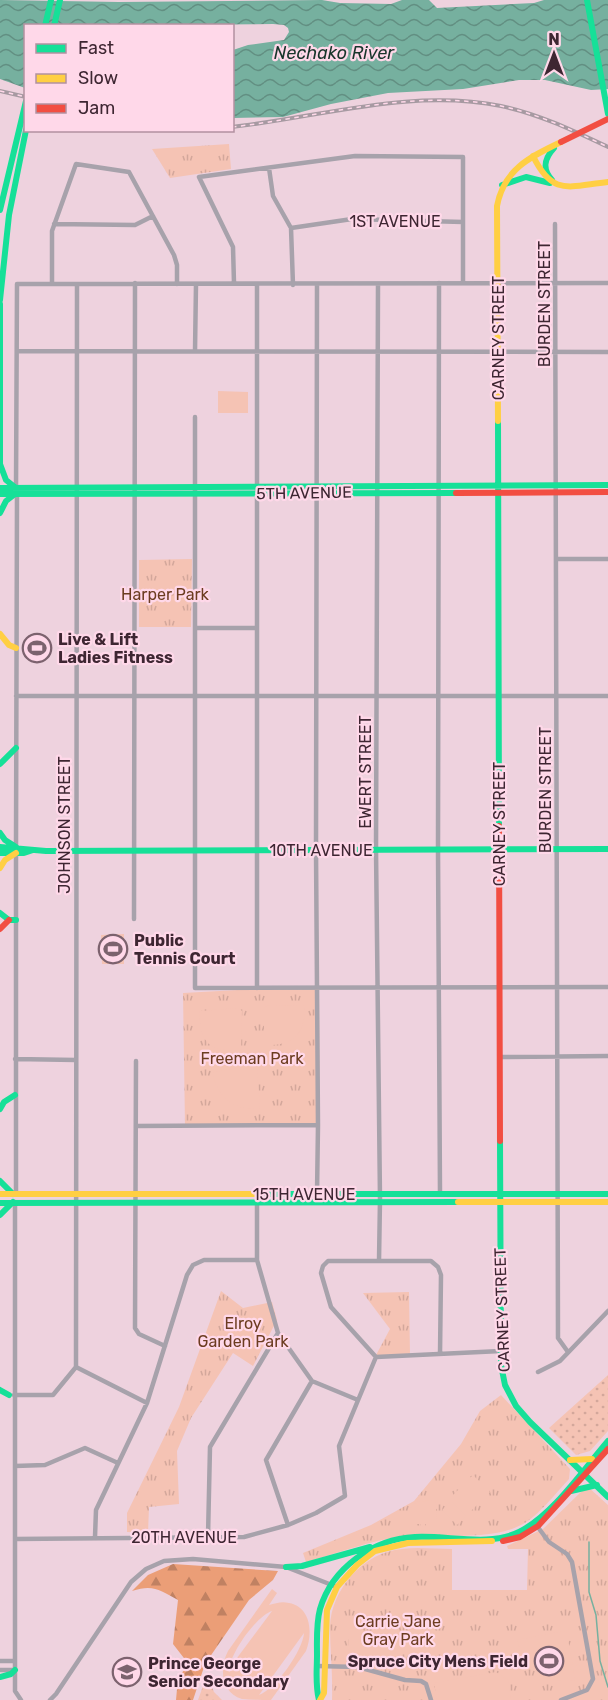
<svg xmlns="http://www.w3.org/2000/svg" width="608" height="1700" font-family="Rubik,sans-serif">
<style>
.grass{fill:url(#grass-dots)}
.forest{fill:url(#forest-firs)}
.park{fill:url(#park-tufts)}
.pitch{fill:#f5c3b4;fill-rule:evenodd}
.water{fill:url(#water-waves)}
.lines{fill:none;stroke-linecap:round;stroke-linejoin:round}
.stream{stroke:#76b09f;stroke-width:1.5}
.street{stroke:#a7a2ab;stroke-width:4.5}
.fast{stroke:#16e098;stroke-width:6}
.slow{stroke:#ffcf43;stroke-width:6}
.jam{stroke:#f24e42;stroke-width:6}
.rail-casing{stroke:#a79aa2;stroke-width:4}
.rail{stroke:#ffd8e9;stroke-width:1.5;stroke-dasharray:4.5;stroke-linecap:butt}
.jam-bridge{stroke:#f24e42;stroke-width:6}
.labels{text-anchor:middle;dominant-baseline:central;stroke-width:4.5;stroke-linejoin:round;paint-order:stroke}
.street-label{font-size:16px;fill:#3e2632;stroke:#ffd8e9}
.park-label{font-size:16px;fill:#6c3c20;stroke:#ffd8e9}
.poi-label{font-size:16px;font-weight:bold;fill:#3e2632;stroke:#ffd8e9;text-anchor:start}
.water-label{font-size:18px;font-style:italic;fill:#18352b;stroke:#ffd8e9}
</style>
<defs>
<pattern id="grass-dots" width="8" height="8" patternUnits="userSpaceOnUse" patternTransform="scale(1.5)"><rect width="8" height="8" fill="#f5c3b4"/><path d="M2 2h.1M6 6h.1" fill="none" stroke="#d3a79b" stroke-width="1.8" stroke-linecap="round"/></pattern>
<pattern id="forest-firs" width="22" height="20" patternUnits="userSpaceOnUse" patternTransform="scale(1.5)"><rect width="22" height="20" fill="#eb9e77"/><path d="M5 1l3.5 6h-7zM16 11l3.5 6h-7z" fill="#c08162"/></pattern>
<pattern id="park-tufts" width="24" height="20" patternUnits="userSpaceOnUse" patternTransform="scale(1.5)"><rect width="24" height="20" fill="#f5c3b4"/><path d="M3 7l-1-3M5 7V3M7 7l1-3M15 17l-1-3M17 17v-4M19 17l1-3" fill="none" stroke="#d3a79b"/></pattern>
<pattern id="water-waves" width="16" height="10" patternUnits="userSpaceOnUse" patternTransform="scale(1.5)"><rect width="16" height="10" fill="#76b09f"/><path d="M0 5q4-4 8 0t8 0" fill="none" stroke="#628f82"/></pattern>
</defs>
<rect width="100%" height="100%" fill="#eed2de"/>
<path class="grass" d="M608,1375V1431L590,1451L576,1455L549,1428Z
M207,1675L214,1692L222,1700H198Z"/>
<path class="forest" d="M173,1564L278,1571L273,1580L249,1600L205,1664L193,1700H176L178,1678L187,1666V1662L173,1644L178,1600C160,1590 153,1584 132,1591L148,1575Z"/>
<path class="park" d="M229,144L231,169L170,178L152,149Z
M192,559L191,627H139V560Z
M257,989H319L320,1125L185,1126L183,993Z
M221,1291L243,1308L272,1302L277,1320L253,1366L233,1353L191,1418L177,1451L179,1504L149,1507L148,1533L127,1532V1513L179,1407Z
M409,1292L410,1355L375,1357L390,1329L363,1293Z
M501,1395L570,1469L569,1479C558,1491 537,1517 523,1524C488,1543 443,1532 405,1536C371,1540 339,1553 306,1562L303,1553L371,1525L414,1501L461,1444L480,1411Z
M587,1486L608,1505V1700H332C333,1675 330,1651 330,1627C331,1589 364,1552 402,1549C418,1547 436,1549 452,1549V1590H527L528,1549H508L507,1546L543,1529Z"/>
<path class="pitch" d="M218,391L248,392V413H218Z
M124,934V964H102L101,935Z
M268,1005L305,1006C305,1035 293,1046 264,1045V1008Z
M239,1008L242,1011L241,1051C208,1050 201,1045 199,1011Z
M253,1066L257,1069L260,1108C235,1112 216,1097 213,1072Z
M473,1475L490,1492L468,1514L451,1497Z
M434,1500L438,1507L436,1510L437,1521L436,1524H425V1526L421,1527V1524H409V1509L417,1502Z
M451,1501L466,1516L457,1525L442,1510Z
M272,1589L277,1593L269,1605C276,1603 282,1601 289,1603C311,1607 313,1633 306,1651L271,1700C262,1700 251,1700 242,1699C221,1693 219,1668 228,1651ZM272,1611L231,1666L233,1667L229,1672C228,1656 256,1616 272,1611ZM304,1633C303,1650 276,1689 259,1695Z
M564,1631L567,1633L575,1680C546,1685 524,1668 517,1640Z
M349,1635H383V1662L348,1661Z
M496,1672L508,1680L511,1700H437L434,1683Z"/>
<path class="water" d="M0,0L119,2L322,0L340,3L391,4L402,0H429L437,8L534,3L544,0H608V89L591,90L545,80H519L463,89L388,93L331,104L283,117L233,118V50L248,45L284,40L289,32L288,28L284,25L273,24L26,26L25,88L0,79Z"/>
<g class="lines">
<path class="stream" d="M589,1542V1592L596,1615L600,1661L608,1687"/>
<path class="street" d="M269,168L273,196L291,228L293,285
M54,224L135,225L153,216
M555,224L558,1338L568,1352
M291,228L352,219L463,222
M52,283V231L76,164L129,172L174,255L177,265V284
M234,283L233,247L199,177L355,156L463,157V283
M439,283L438,850L440,1194
M378,284L376,850L380,1199L379,1261
M17,351L608,352
M195,351L196,284
M195,417V988L608,987
M16,488L17,284L608,283
M556,559H608
M196,628H256
M16,696H608
M16,847L17,494
M16,853V1194
M134,919L135,283
M257,988V284
M500,1057L608,1056
M15,1059L76,1060
M136,1061L135,1328L139,1334L165,1346
M136,1126L318,1125
M317,1194L318,1125L316,850L317,285
M257,1200V1260L278,1333L312,1381L358,1400
M15,1202V1691L21,1700
M376,1357L331,1307L321,1273L323,1266L328,1261H431L438,1267L441,1275L440,1354
M376,1357L501,1351
M76,1367L77,284
M76,1367L147,1403
M538,1372L560,1361L608,1311
M14,1395H53L76,1367
M15,1466L45,1465L85,1448L118,1463
M288,1525L266,1460L312,1381
M537,1526L549,1542L567,1554L572,1562L593,1679L587,1690L561,1700
M95,1537L96,1510L147,1403L187,1275L193,1265L204,1260H257
M208,1537L210,1447L278,1333
M15,1539L244,1537L288,1525L316,1513L345,1496L339,1446L376,1357
M0,1661H15
M317,1666L358,1667L405,1680L421,1681L426,1684L431,1700
M0,1670H15
M50,1700L56,1694L131,1582L146,1569L164,1561L193,1559L286,1567L337,1587"/>
<path class="fast" d="M587,0L608,114
M45,26L51,0
M54,26L60,0
M552,180C542,169 544,159 554,148
M502,185L526,177L550,183
M0,210L26,101
M0,300L9,215L26,130
M0,304V468
M498,421L499,826
M0,464L6,480L16,488
M0,488L608,485
M0,494L456,493
M0,513L6,501L15,494
M0,764L16,748
M0,833L5,840L16,847
M0,847L46,851L608,849
M0,853H24L33,850
M0,913L9,920H16
M0,1109L4,1102L15,1095
M500,1141L501,1365L505,1385L516,1406L530,1422L608,1497
M0,1181L13,1194
M254,1194H608
M0,1203L458,1202
M0,1215L13,1202
M0,1390L9,1395
M571,1491L597,1485
M286,1567L302,1566L370,1547
M0,1677L11,1674L15,1670
M319,1700C315,1685 317,1670 317,1655C317,1640 316,1624 320,1609C332,1568 373,1539 415,1537C448,1535 489,1547 519,1532C553,1515 583,1470 608,1441"/>
<path class="slow" d="M533,156C553,197 569,186 608,182
M498,421L497,206C504,169 530,157 561,142
M0,634L9,645L16,648
M0,868L5,860L16,853
M0,1194H254
M458,1202H608
M570,1460L592,1459
M320,1700L324,1693L327,1610L337,1587L357,1565L375,1551L408,1543L492,1541"/>
<path class="jam" d="M456,493L608,492
M499,826L500,1141
M0,929L9,920
M503,1541L520,1537L538,1526L608,1449"/>
<g class="rail-casing">
<path id="rail" d="M0,91L26,97
M232,127C321,117 412,88 501,106C539,114 574,131 608,147"/>
</g>
<use href="#rail" class="rail"/>
<path class="jam-bridge" d="M561,142L608,119"/>
</g>
<defs>
<g id="stadium-ring" transform="scale(1.5)"><circle r="9.5" fill="#ffd8e9" stroke="#7c626e" stroke-width="1.5"/><path d="M0-5a6.5 5 0 1 0 0 10a6.5 5 0 1 0 0-10ZM-3.5-1.8h7v3.6h-7Z" fill="#7c626e"/></g>
<g id="school-ring" transform="scale(1.5)"><circle r="9.5" fill="#ffd8e9" stroke="#7c626e" stroke-width="1.5"/><path d="M0-5L7-2L0 1L-7-2ZM-4 1L0 2.5L4 1V4Q0 6-4 4Z" fill="#7c626e"/></g>
</defs>
<g fill-rule="evenodd">
<use href="#stadium-ring" x="37" y="648"/>
<use href="#stadium-ring" x="113" y="949"/>
<use href="#stadium-ring" x="549" y="1661"/>
<use href="#school-ring" x="127" y="1672"/>
</g>
<g class="labels">
<g class="street-label">
<text x="395" y="221">1ST AVENUE</text>
<text transform="translate(544 304) rotate(-90)">BURDEN STREET</text>
<text transform="translate(498 338) rotate(-90)">CARNEY STREET</text>
<text transform="translate(304 493) rotate(-1)">5TH AVENUE</text>
<text transform="translate(365 772) rotate(-90)">EWERT STREET</text>
<text transform="translate(545 790) rotate(-90)">BURDEN STREET</text>
<text transform="translate(499 824) rotate(-90)">CARNEY STREET</text>
<text transform="translate(64 825) rotate(-90)">JOHNSON STREET</text>
<text x="321" y="850">10TH AVENUE</text>
<text x="304" y="1194">15TH AVENUE</text>
<text transform="translate(502 1310) rotate(-92)">CARNEY STREET</text>
<text x="184" y="1537">20TH AVENUE</text>
</g>
<g class="park-label">
<text x="165" y="594">Harper Park</text>
<text x="252" y="1058">Freeman Park</text>
<text x="243" y="1323">Elroy<tspan x="243" dy="18">Garden Park</tspan></text>
<text x="398" y="1621">Carrie Jane<tspan x="398" dy="18">Gray Park</tspan></text>
</g>
<g class="poi-label">
<text x="58" y="639">Live &amp; Lift<tspan x="58" dy="18">Ladies Fitness</tspan></text>
<text x="134" y="940">Public<tspan x="134" dy="18">Tennis Court</tspan></text>
<text x="528" y="1661" text-anchor="end">Spruce City Mens Field</text>
<text x="148" y="1663">Prince George<tspan x="148" dy="18">Senior Secondary</tspan></text>
</g>
<g class="water-label">
<text x="334" y="53">Nechako River</text>
</g>
</g>
<rect x="24" y="24" width="210" height="108" fill="#ffd8e9" stroke="#b291a0" stroke-width="1.5"/>
<rect x="36" y="44" width="30" height="9" fill="#16e098" stroke="#b291a0" stroke-width="1.5"/>
<text x="78" y="54" font-size="18" fill="#3e2632">Fast</text>
<rect x="36" y="74" width="30" height="9" fill="#ffcf43" stroke="#b291a0" stroke-width="1.5"/>
<text x="78" y="84" font-size="18" fill="#3e2632">Slow</text>
<rect x="36" y="104" width="30" height="9" fill="#f24e42" stroke="#b291a0" stroke-width="1.5"/>
<text x="78" y="114" font-size="18" fill="#3e2632">Jam</text>
<g transform="translate(554 54)" stroke="#ffd8e9" stroke-width="4.5" paint-order="stroke">
<path d="M0-4.5L10 22L0 15L-10 22Z" fill="#3e2632"/>
<text y="-9" font-size="16" font-weight="bold" text-anchor="middle" fill="#3e2632">N</text>
</g>
</svg>
